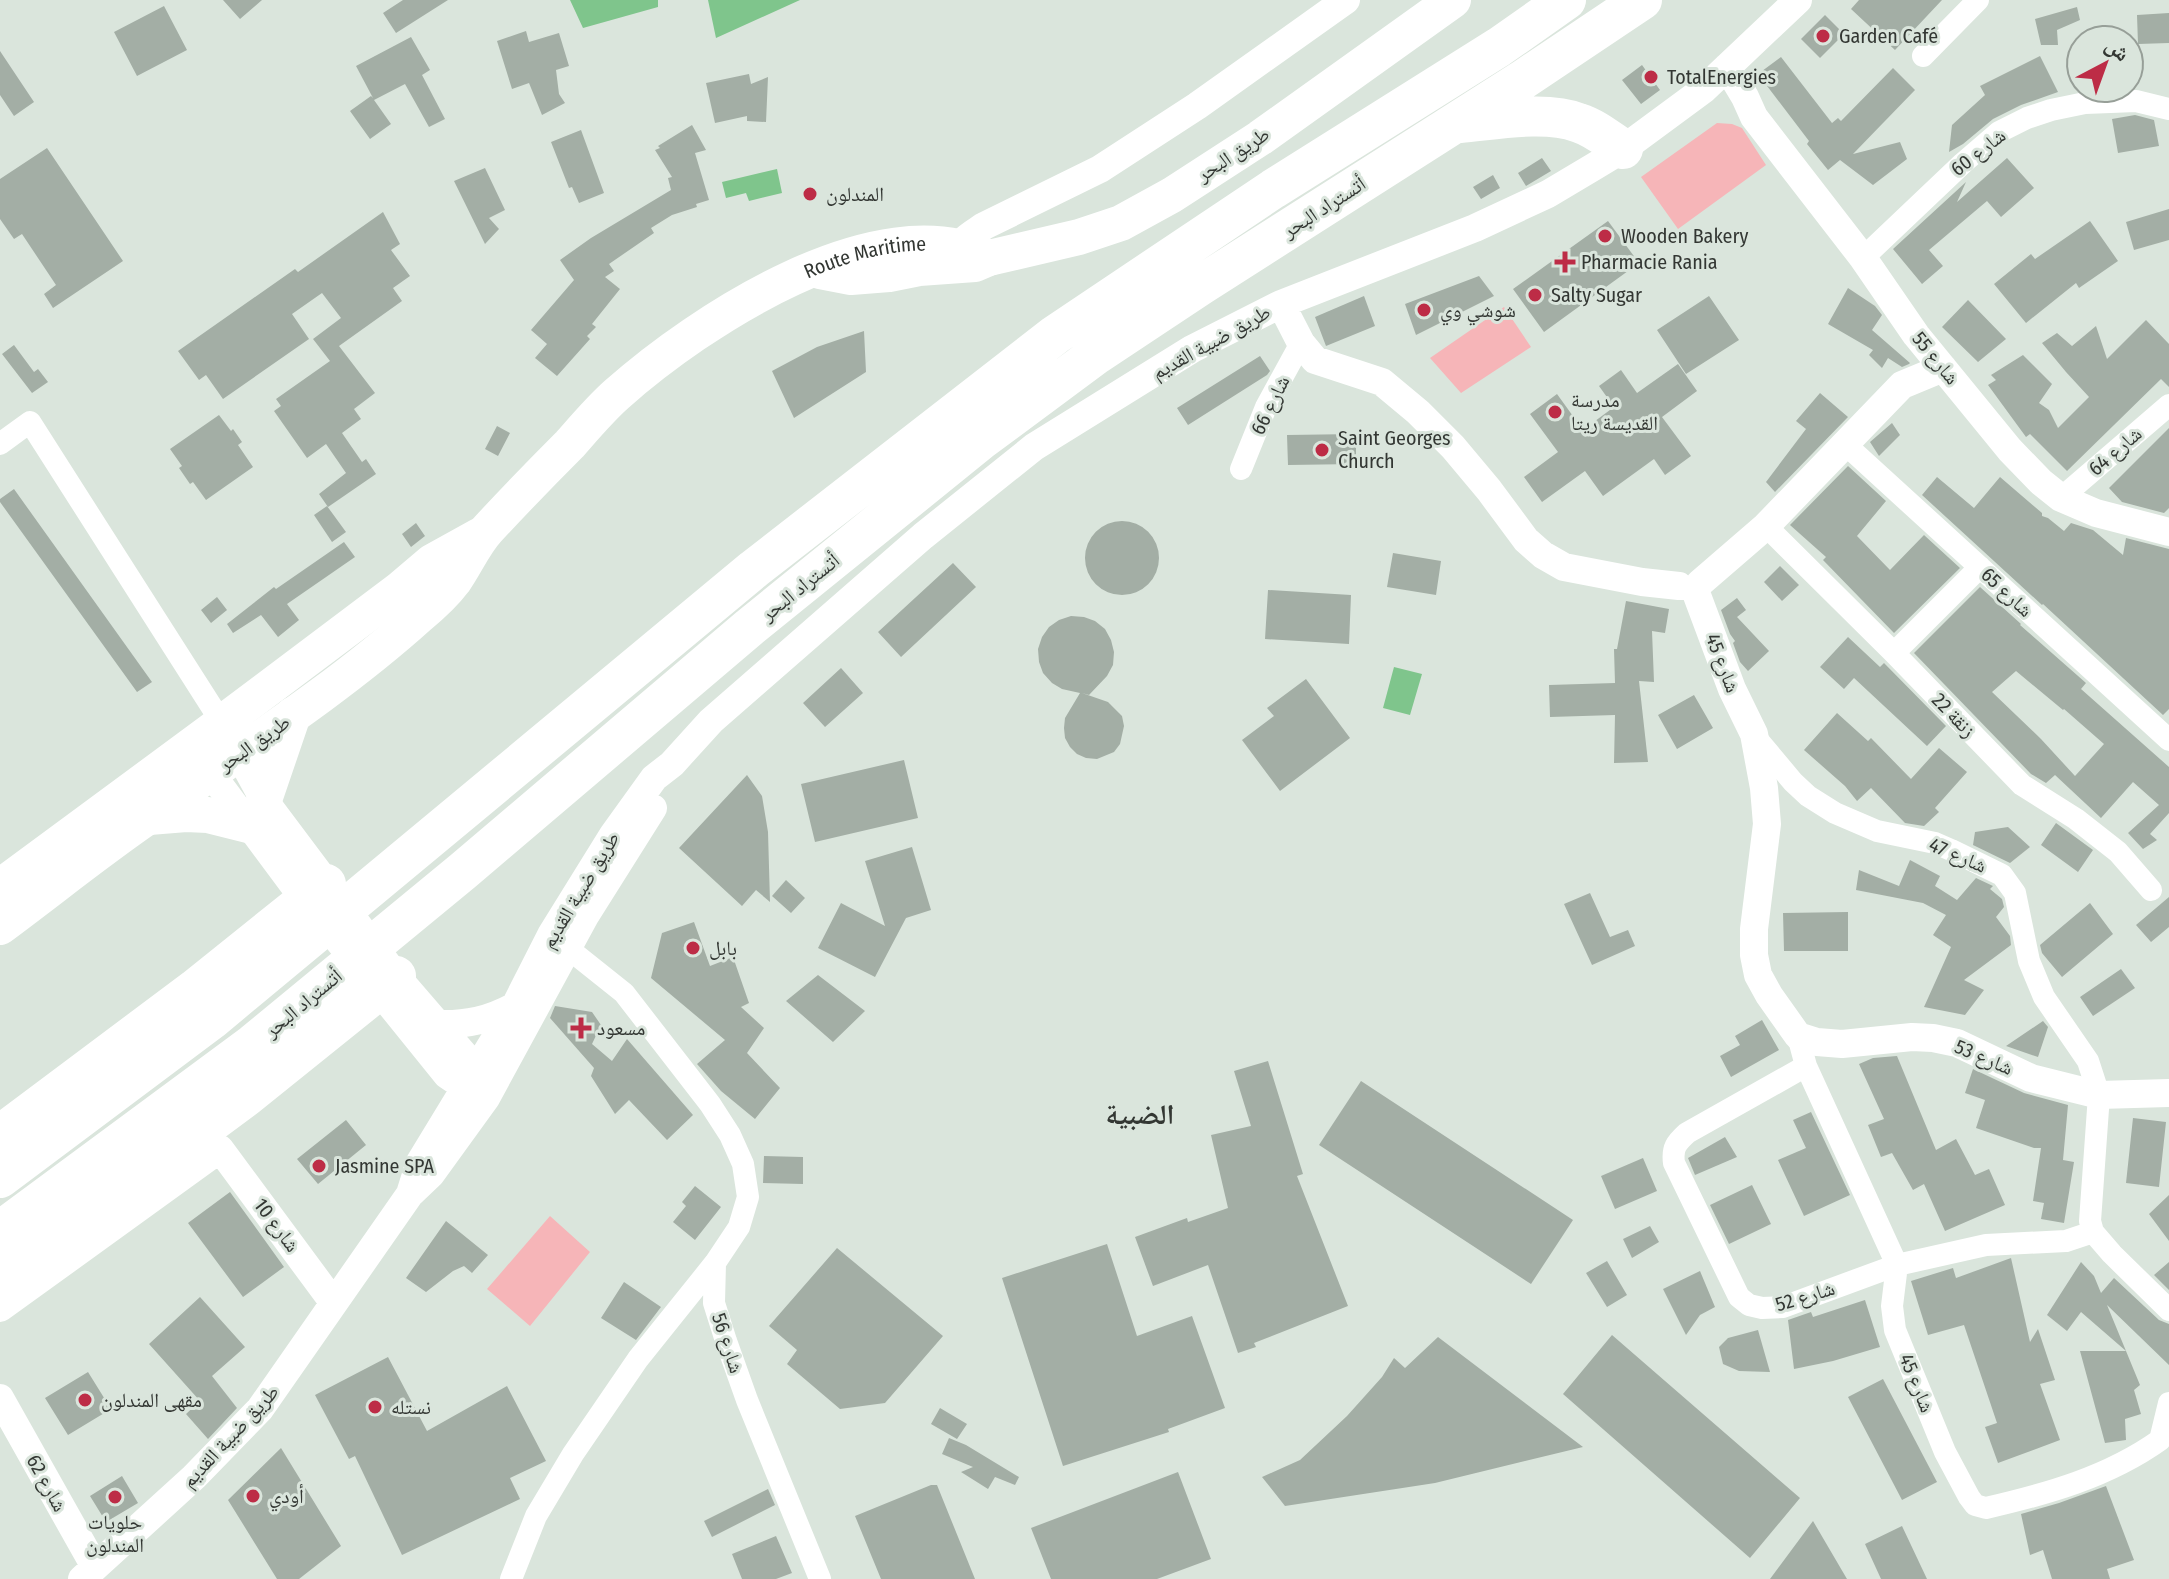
<svg xmlns="http://www.w3.org/2000/svg" width="2169" height="1579" font-family="'Fira Sans Condensed','Noto Naskh Arabic',sans-serif">
<style>
.green{fill:#f6b5b8}
.water{fill:#7fc58c}
.building{fill:#a3aea5;fill-rule:evenodd}
.lines{fill:none;stroke-linecap:round;stroke-linejoin:round}
.minor{stroke:#fff;stroke-width:22}
.tertiary{stroke:#fff;stroke-width:28}
.trunk{stroke:#fff;stroke-width:36}
.motorway{stroke:#fff;stroke-width:40}
.poi-dot{fill:#bd2c46;stroke:#dae5dc;stroke-width:3}
.labels{text-anchor:middle;dominant-baseline:central;stroke-width:6;stroke-linejoin:round;paint-order:stroke}
.poi-label{font-size:20px;fill:#333733;stroke:#dae5dc;text-anchor:start}
.street-label{font-size:20px;fill:#333733;stroke:#dae5dc}
.district-label{font-size:28px;font-weight:bold;fill:#333733;stroke:#dae5dc}
</style>
<rect width="100%" height="100%" fill="#dae5dc"/>
<path class="green" d="M1717,123L1732,124L1742,128L1766,165L1678,229L1641,177Z
M1504,307L1531,347L1461,393L1430,358Z
M550,1216L590,1252L530,1326L487,1289Z"/>
<path class="water" d="M570,0H658V7L583,28Z
M708,0H800L716,38Z
M777,169L782,193L749,201L746,193L726,198L722,182Z
M1394,667L1422,674L1410,715L1383,708Z"/>
<path class="building" d="M223,0H262L240,19Z
M403,0H448L396,33L383,13Z
M1859,0H1942L1895,50L1851,9Z
M164,6L187,50L137,76L114,32Z
M2077,7L2080,20L2057,30L2058,45H2041L2035,19Z
M2169,13V43L2138,44L2137,15Z
M1825,15L1844,34L1820,58L1801,39Z
M526,31L529,42L559,33L569,66L556,70L559,94L565,103L542,115L529,83L512,89L497,41Z
M411,37L430,70L422,75L445,119L429,127L405,84L374,100L391,124L370,139L350,111L371,96L373,98L356,66Z
M0,51L34,102L14,116L0,95Z
M2040,56L2058,92L2021,105L1993,119L1963,144L1949,152L1952,125L1985,95L1980,86Z
M1781,57L1832,123L1838,118L1841,121L1893,68L1915,90L1853,154L1900,142L1907,159L1873,185L1840,160L1828,170L1807,144L1809,141L1758,74Z
M1642,65L1660,90L1641,104L1622,80Z
M749,74L751,84L768,77L766,122L747,121V116L715,123L706,83Z
M2135,115L2154,120L2159,146L2118,153L2112,119Z
M692,125L706,150L695,153L709,200L696,204L697,207L672,215L651,228L654,233L609,264L614,271L605,277L620,289L592,324L596,327L587,336L590,339L557,376L535,358L547,344L531,330L574,280L560,260L591,238L671,190L668,178L672,177L655,150L660,148L658,146Z
M581,130L604,193L579,203L572,187L569,188L551,142Z
M47,148L123,261L53,308L44,294L56,285L22,234L14,239L0,219V179Z
M1542,158L1551,171L1526,186L1518,173Z
M2007,158L2034,188L2001,217L1987,201L1929,250L1943,266L1922,284L1893,249L1966,182L1957,202Z
M485,168L505,210L489,218L499,229L485,244L454,181Z
M1493,175L1500,188L1481,199L1473,187Z
M2169,209V240L2134,250L2126,222Z
M383,212L400,244L391,250L410,276L393,288L402,301L339,346L375,393L354,409L361,419L342,433L362,462L366,459L376,474L328,507L319,494L346,473L326,444L307,458L274,411L281,406L276,399L330,361L313,339L341,318L322,293L292,314L309,339L223,399L206,375L199,380L178,351L295,269L298,272Z
M1608,221L1639,263L1544,332L1513,289Z
M2090,221L2118,261L2079,288L2076,283L2026,323L1994,284L2031,254L2035,259Z
M1479,276L1494,296L1416,335L1405,304Z
M1848,288L1875,306L1882,315L1872,330L1910,363L1909,364L1902,367L1888,358L1882,368L1869,355L1873,350L1828,324Z
M1364,296L1375,326L1326,346L1315,317Z
M1709,296L1739,340L1686,374L1657,330Z
M1968,300L2006,339L1978,362L1942,327Z
M2146,320L2169,344V387L2161,379L2067,471L2030,434L2026,437L1988,385L1996,380L1991,375L2023,355L2052,384L2039,403L2049,410L2058,428L2089,397L2066,372L2042,343L2057,333L2072,346L2096,326L2107,359Z
M864,331L866,372L794,418L772,371L817,347Z
M14,345L34,372L38,369L48,382L32,393L2,354Z
M1260,356L1270,371L1267,375L1188,425L1177,408Z
M1678,364L1697,391L1662,417L1691,456L1665,475L1654,459L1603,496L1585,471L1542,502L1524,477L1558,452L1530,414L1557,394L1583,430L1614,407L1599,386L1621,370L1637,393Z
M1820,393L1848,417L1775,492L1766,482L1806,429L1796,421Z
M219,415L231,431L233,429L242,442L238,445L253,467L206,500L193,482L190,484L179,468L182,466L170,449Z
M1892,423L1900,435L1879,456L1870,442Z
M497,426L510,433L498,456L485,449Z
M2169,428V508L2164,513L2122,502L2109,488Z
M1356,434V464L1288,465L1287,435Z
M1848,466L1886,501L1857,536L1890,570L1924,535L1960,568L1894,633L1823,560L1826,557L1790,525Z
M1937,477L1974,508L2000,477L2042,513V516L2048,518L2064,531L2071,523L2093,530L2123,555L2126,538L2169,549V709L2163,715L2043,604L2042,605L1922,495Z
M14,489L152,682L137,692L0,502V499Z
M327,506L346,532L332,542L314,515Z
M1085 558a37 37 0 1 1 74 0a37 37 0 1 1-74 0Z
M416,523L425,536L411,547L402,534Z
M344,542L355,557L287,604L299,620L278,637L261,615L233,633L227,624L274,587L276,589Z
M1393,553L1441,561L1436,595L1387,587Z
M953,563L976,587L901,657L878,632Z
M1780,566L1799,585L1782,601L1764,582Z
M1980,587L2021,624L2020,625L2086,683L2081,689L2169,767V813L2150,834L2157,840L2143,849L2128,833L2159,805L2133,782L2101,818L2055,775L2046,783L2031,774L1914,653ZM2016,671L2063,710L2064,709L2104,744L2075,776L2041,739L1992,692Z
M1268,590L1351,595L1349,644L1265,639Z
M217,597L227,610L211,623L201,610Z
M1737,598L1746,610L1737,617L1769,651L1748,671L1740,662L1733,643L1735,641L1730,634L1721,610Z
M1626,601L1669,609L1665,633L1652,631L1654,682L1639,681L1648,762L1614,763L1615,715L1550,717L1549,685L1615,683L1614,649H1617Z
M1071,616L1084,617L1095,621L1105,629L1111,640L1114,652L1113,665L1107,676L1089,695L1082,693L1108,702L1122,716L1124,726L1120,744L1114,752L1097,759L1086,758L1077,754L1070,747L1065,738L1064,728L1065,718L1080,693L1062,689L1052,683L1043,673L1039,662L1038,649L1042,637L1049,627L1059,620Z
M1848,637L1880,667L1884,663L1946,726L1927,746L1854,678L1844,689L1820,667Z
M841,668L863,693L825,727L803,703Z
M1306,679L1350,738L1280,791L1242,740L1274,716L1267,708Z
M1694,695L1713,728L1677,749L1658,715Z
M1837,713L1868,741L1871,738L1911,779L1939,748L1967,772L1935,808L1939,812L1924,826L1905,823L1871,788L1857,801L1845,786L1804,750Z
M904,760L918,818L815,842L801,784Z
M747,775L762,796L768,832L770,902L756,890L742,906L679,848Z
M2056,823L2093,850L2078,872L2041,845Z
M2008,827L2030,847L2010,863L1973,845L1975,832Z
M912,847L931,910L906,918L875,977L818,948L841,903L885,926L865,861Z
M1910,860L1940,876L1935,886L1957,900L1976,878L1993,886L1990,889L2002,899L2004,907L1996,917L2010,936L2011,945L1964,980L1984,990L1965,1015L1924,1007L1951,947L1933,935L1946,915L1923,903L1856,890L1859,870L1899,886Z
M786,880L805,898L791,913L772,896Z
M1590,893L1610,937L1628,930L1635,946L1592,965L1564,904Z
M2169,897V927L2151,942L2136,925Z
M2090,903L2113,934L2062,977L2042,953L2040,945Z
M1848,912V951H1784L1783,913Z
M694,922L710,966L733,957L749,1003L741,1007L764,1028L747,1053L780,1088L755,1119L721,1091L697,1064L725,1040L651,978L662,933Z
M2121,969L2135,988L2093,1016L2080,997Z
M818,975L865,1011L833,1042L786,1001Z
M555,1006L592,1012L601,1025L592,1044L612,1061L627,1039L693,1115L667,1140L629,1100L615,1114L591,1076L594,1068L550,1018Z
M1762,1020L1779,1050L1731,1077L1720,1056L1740,1045L1735,1036Z
M2043,1021L2048,1027L2038,1057L2006,1046Z
M1897,1056L1936,1150L1956,1139L1975,1175L1989,1169L2005,1205L1945,1231L1924,1184L1913,1190L1892,1153L1881,1157L1868,1125L1884,1119L1859,1064L1873,1058Z
M1268,1061L1303,1174L1297,1176L1348,1306L1254,1343L1256,1347L1238,1353L1208,1265L1153,1286L1135,1237L1187,1218L1188,1222L1228,1208L1211,1135L1251,1126L1234,1071Z
M1973,1069L2024,1093L2068,1105L2063,1160L2074,1162L2064,1223L2041,1219L2044,1203L2033,1201L2041,1148H2034L1976,1128L1985,1100L1965,1093Z
M1361,1081L1573,1220L1531,1284L1319,1145Z
M1811,1112L1850,1195L1804,1216L1778,1160L1806,1148L1793,1120Z
M2133,1118L2166,1122L2159,1187L2126,1183Z
M346,1120L366,1145L318,1184L297,1159Z
M1725,1137L1737,1157L1695,1175L1688,1158Z
M764,1156L803,1157V1184L763,1183Z
M1643,1158L1657,1191L1615,1209L1601,1176Z
M1752,1185L1771,1224L1729,1244L1710,1205Z
M695,1186L721,1207L695,1240L673,1222L686,1206L682,1202Z
M230,1192L284,1267L243,1297L188,1223Z
M2169,1195V1241L2149,1214Z
M446,1221L488,1255L472,1273L464,1266L453,1271L426,1292L406,1278Z
M1650,1226L1659,1242L1632,1258L1623,1239Z
M1107,1244L1137,1336L1192,1316L1225,1408L1168,1429L1169,1432L1063,1466L1002,1278Z
M837,1248L943,1336L885,1403L840,1409L787,1364L797,1350L769,1326Z
M2011,1258L2030,1342L2038,1329L2055,1380L2040,1384L2060,1440L1998,1463L1985,1427L1997,1423L1964,1325L1928,1335L1911,1281L1953,1268L1956,1278Z
M1607,1261L1627,1295L1607,1307L1586,1273Z
M2081,1262L2094,1276L2101,1293L2114,1278L2159,1320L2169,1324V1365L2107,1305L2126,1351L2081,1312L2067,1331L2047,1315Z
M2169,1262V1290L2154,1275Z
M1700,1271L1715,1307L1700,1315L1686,1335L1663,1289Z
M624,1282L661,1307L636,1340L601,1318Z
M200,1297L245,1347L212,1376L237,1408L208,1439L186,1414L200,1401L149,1344Z
M1865,1300L1880,1347L1833,1361L1794,1369L1788,1320L1811,1312L1813,1317Z
M1758,1330L1770,1372L1739,1371L1723,1364L1719,1347L1728,1338Z
M1612,1335L1800,1498L1750,1558L1563,1394Z
M1438,1337L1583,1447L1435,1483L1285,1506L1262,1477L1300,1460L1347,1416L1382,1377L1394,1358L1405,1368Z
M2080,1351H2126L2140,1385L2134,1390L2141,1414L2125,1419L2126,1440L2105,1443Z
M388,1357L427,1431L507,1386L546,1461L510,1478L520,1499L402,1555L355,1456L349,1459L315,1395Z
M88,1372L111,1409L68,1435L45,1398Z
M1883,1379L1937,1482L1902,1500L1848,1397Z
M940,1408L967,1424L957,1439L931,1424Z
M949,1438L966,1445L1019,1477L1015,1485L995,1477L988,1489L961,1472L973,1467L942,1454Z
M281,1448L341,1546L299,1579H277L228,1500Z
M1178,1472L1211,1559L1157,1579H1051L1031,1528Z
M122,1476L138,1503L106,1522L90,1496Z
M931,1485H937L975,1579H881L855,1516Z
M2106,1486L2134,1560L2107,1569L2110,1579H2052L2043,1550L2030,1555L2021,1514L2059,1503Z
M768,1489L775,1505L712,1537L704,1521Z
M1813,1521L1847,1579H1770Z
M1902,1526L1927,1579H1881L1865,1544Z
M776,1536L792,1573L776,1579H742L732,1554Z"/>
<g class="lines">
<path class="minor" d="M1923,56L1978,0
M1863,258L1963,163L1999,132L2027,118L2051,110L2085,103L2136,101L2169,109
M0,444L30,422L222,723
M1845,444L2169,740
M1241,469L1266,407L1301,343
M2061,498L2169,405
M1766,526L1894,653L2022,785L2076,819L2118,852L2151,890
M1894,653L1980,567
M1757,739L1793,782L1808,796L1835,813L1877,831L1935,843L1951,850L2002,875L2015,893L2029,961L2044,997L2088,1061L2099,1095L2090,1221L2093,1232L2112,1254L2169,1310
M1798,1036L1806,1066L1897,1265L1892,1306L1895,1330L1945,1452L1969,1497L1975,1505L1986,1508C2047,1494 2108,1477 2160,1440L2169,1403
M1806,1066L1687,1133C1676,1143 1672,1148 1674,1163L1739,1297L1749,1305L1762,1308L1783,1307L1897,1265L1986,1245L2066,1241L2093,1232
M715,1263L714,1303L726,1341L747,1400L820,1579
M511,1579L536,1516L573,1454L638,1359L715,1263L739,1227L748,1197L743,1164L730,1135L710,1104L624,993L555,938"/>
<path class="tertiary" d="M1727,67L1745,97L1754,117L1863,258L1916,335L2010,450L2041,482L2061,498L2096,513L2169,532
M952,263C958,241 966,238 984,226L1100,169L1197,106L1346,0
M1281,304L1301,343L1315,360L1382,382L1418,412L1453,447L1489,490L1526,540L1543,555L1564,567L1642,582L1679,586
M1700,583L1766,526L1902,385L1943,368
M1695,590L1732,689L1754,734L1764,788L1767,824L1754,929V955L1758,975L1769,995L1798,1036L1817,1042L1842,1044L1912,1037L1933,1038L1957,1043L2031,1078L2099,1095L2169,1093
M230,738L264,800L396,976L466,1057L493,1076
M198,756L292,883L447,1075L478,1096
M437,1024C467,1025 489,1020 515,1006
M410,1194L420,1162L515,1006L551,935L613,835L654,778L672,764L711,721L923,536L1034,447L1192,349L1281,304L1475,228L1548,194L1595,166L1623,149L1703,90L1798,0
M0,1308L220,1149L333,1302
M0,1398L95,1567
M82,1579L194,1477L260,1409L410,1194L431,1174L486,1098L585,916L653,808"/>
<g class="trunk">
<path d="M820,271L851,277L889,274L919,268L975,264L989,258L1079,237L1121,223L1172,195L1260,138L1453,0"/>
<path d="M264,800L293,715"/>
<path d="M149,817L186,814L208,815L248,825"/>
<path d="M0,887L222,723L399,590L432,562L479,536"/>
<path id="s1" d="M0,927C50,890 98,851 149,816C239,752 337,690 419,616C431,606 445,593 454,581C466,564 474,544 488,529C515,500 542,472 570,444C585,427 600,409 617,394C698,322 879,202 989,258"/>
</g>
<path class="motorway" d="M1460,123C1495,120 1546,110 1579,123C1595,128 1609,140 1623,149
M0,1135L195,989L326,884
M0,1178L211,1020L754,569L1055,335L1273,189L1499,47L1566,0
M0,1231L253,1044L463,871L750,627L981,440L1097,354L1201,285L1524,79L1642,0
M0,1274L69,1228L247,1096L396,976"/>
</g>
<g class="poi-dot">
<circle cx="1823" cy="36" r="8"/>
<circle cx="1651" cy="77" r="8"/>
<circle cx="810" cy="194" r="8"/>
<circle cx="1605" cy="236" r="8"/>
<path d="M1561 250h8v8h8v8h-8v8h-8v-8h-8v-8h8z"/>
<circle cx="1535" cy="295" r="8"/>
<circle cx="1424" cy="310" r="8"/>
<circle cx="1555" cy="412" r="8"/>
<circle cx="1322" cy="450" r="8"/>
<circle cx="693" cy="948" r="8"/>
<path d="M577 1016h8v8h8v8h-8v8h-8v-8h-8v-8h8z"/>
<circle cx="319" cy="1166" r="8"/>
<circle cx="85" cy="1400" r="8"/>
<circle cx="375" cy="1407" r="8"/>
<circle cx="253" cy="1496" r="8"/>
<circle cx="115" cy="1497" r="8"/>
</g>
<g class="labels">
<g class="poi-label">
<text x="1839" y="36">Garden Café</text>
<text x="1667" y="77">TotalEnergies</text>
<text x="826" y="194">المندلون</text>
<text x="1621" y="236">Wooden Bakery</text>
<text x="1581" y="262">Pharmacie Rania</text>
<text x="1551" y="295">Salty Sugar</text>
<text x="1440" y="310">شوشي وي</text>
<text x="1571" y="400">مدرسة<tspan x="1571" dy="23">القديسة ريتا</tspan></text>
<text x="1338" y="438">Saint Georges<tspan x="1338" dy="23">Church</tspan></text>
<text x="709" y="948">بابل</text>
<text x="597" y="1028">مسعود</text>
<text x="335" y="1166">Jasmine SPA</text>
<text x="101" y="1400">مقهى المندلون</text>
<text x="391" y="1407">نستله</text>
<text x="269" y="1496">أودي</text>
<text x="115" y="1522" text-anchor="middle">حلويات<tspan x="115" dy="23">المندلون</tspan></text>
</g>
<g class="street-label">
<text transform="translate(1978 152) rotate(-38)">شارع 60</text>
<text transform="translate(1233 154) rotate(-33)">طريق البحر</text>
<text transform="translate(1324 207) rotate(-33)">أتستراد البحر</text>
<text stroke="none"><textPath href="#s1" startOffset="1108">Route Maritime</textPath></text>
<text transform="translate(1211 342) rotate(-29)">طريق ضبية القديم</text>
<text transform="translate(1936 358) rotate(51)">شارع 55</text>
<text transform="translate(1270 405) rotate(-64)">شارع 66</text>
<text transform="translate(2115 451) rotate(-41)">شارع 64</text>
<text transform="translate(800 587) rotate(-39)">أتستراد البحر</text>
<text transform="translate(2007 592) rotate(43)">شارع 65</text>
<text transform="translate(1723 663) rotate(69)">شارع 45</text>
<text transform="translate(1954 715) rotate(46)">زنقة 22</text>
<text transform="translate(254 743) rotate(-35)">طريق البحر</text>
<text transform="translate(1958 855) rotate(23)">شارع 47</text>
<text transform="translate(580 890) rotate(-59)">طريق ضبية القديم</text>
<text transform="translate(303 1003) rotate(-40)">أتستراد البحر</text>
<text transform="translate(1984 1057) rotate(23)">شارع 53</text>
<text transform="translate(277 1225) rotate(53)">شارع 10</text>
<text transform="translate(1805 1296) rotate(-17)">شارع 52</text>
<text transform="translate(728 1343) rotate(72)">شارع 56</text>
<text transform="translate(1917 1383) rotate(68)">شارع 45</text>
<text transform="translate(230 1436) rotate(-47)">طريق ضبية القديم</text>
<text transform="translate(47 1483) rotate(61)">شارع 62</text>
</g>
<g class="district-label">
<text x="1140" y="1114">الضبية</text>
</g>
</g>
<g transform="translate(2105 64) rotate(41)"><circle r="38" fill="#dae5dc" stroke="#979f98" stroke-width="2"/>
<path d="M0-6L14 30L0 20L-14 30Z" fill="#bd2c46"/>
<text y="-12" font-size="22" font-weight="bold" text-anchor="middle" fill="#333733">ش</text>
</g>
</svg>
